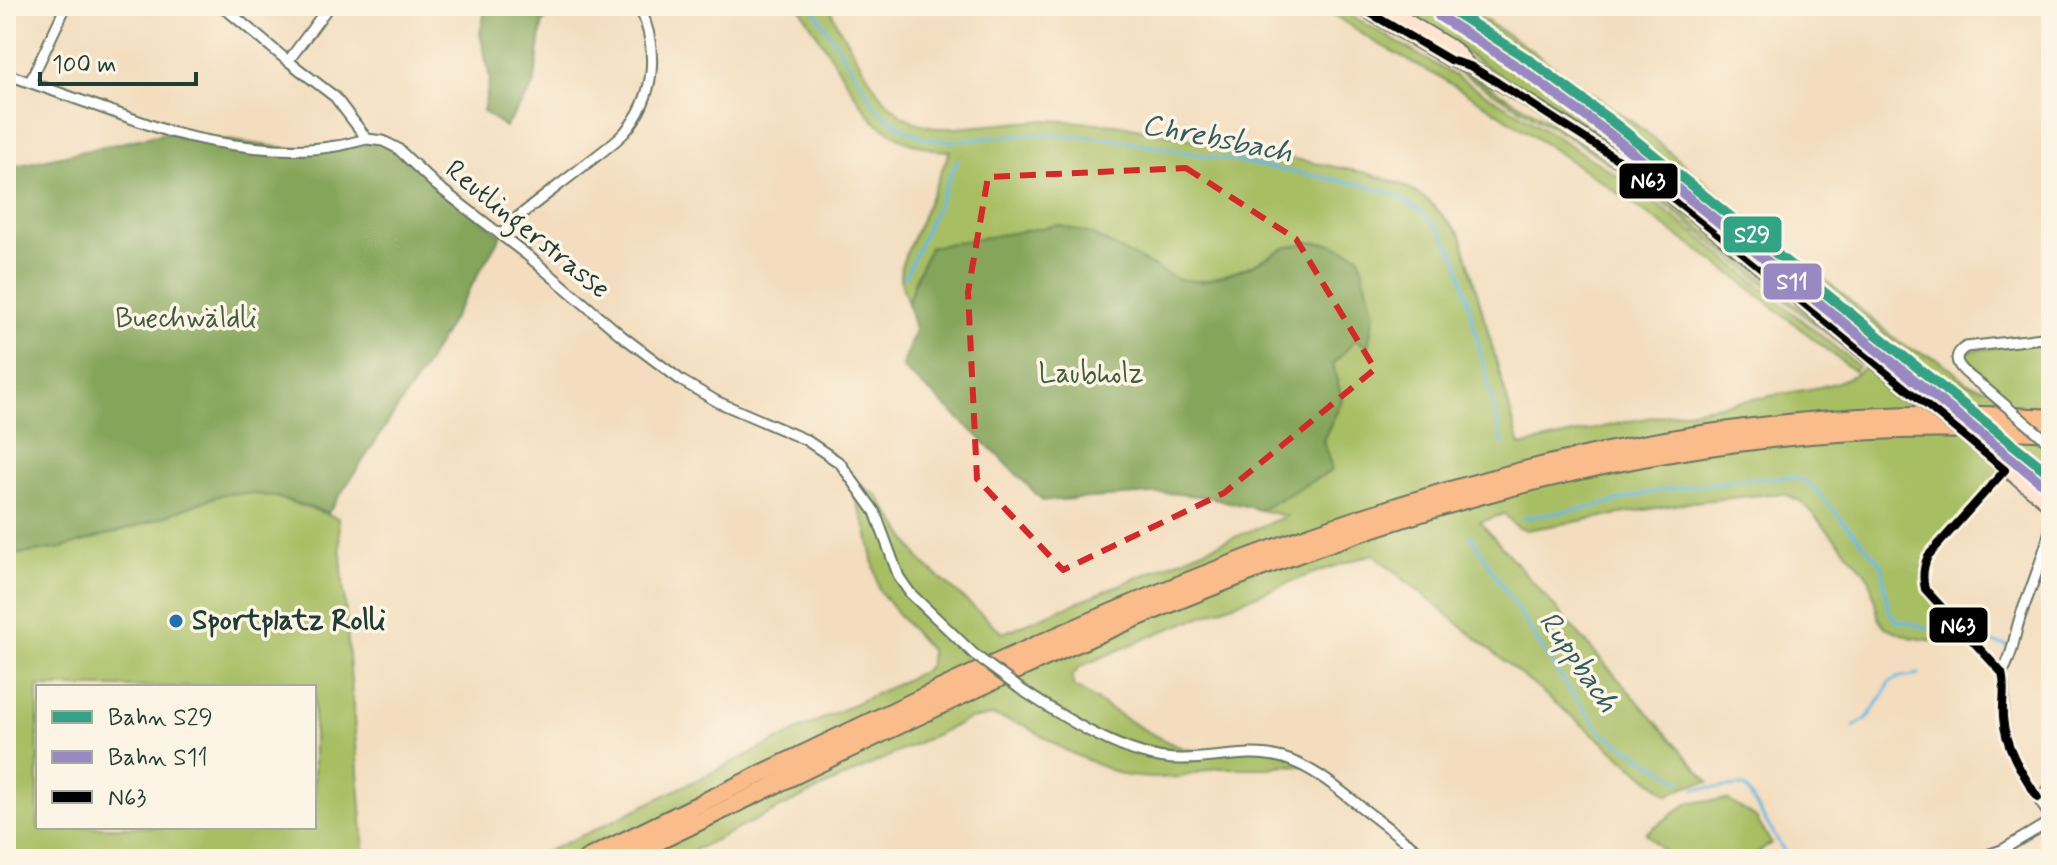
<svg xmlns="http://www.w3.org/2000/svg" width="2057" height="865" font-family="Mynerve,sans-serif">
<style>
.green{fill:#a7be64;stroke:#637e4c;stroke-width:2;fill-rule:evenodd}
.forest{fill:#85a55a;stroke:#527147;stroke-width:2}
.lines{fill:none;stroke-linecap:round;stroke-linejoin:round}
.stream{stroke:#69bae4;stroke-width:3}
.street-casing{stroke:#697564;stroke-width:13}
.secondary-casing{stroke:#697564;stroke-width:16}
.highway-casing{stroke:#697564;stroke-width:20}
.street{stroke:#fff;stroke-width:9}
.secondary{stroke:#fde4d0;stroke-width:12}
.highway{stroke:#f9bc8a;stroke-width:16}
.street-bridge-casing{stroke:#697564;stroke-width:13;stroke-linecap:butt}
.secondary-bridge-casing{stroke:#697564;stroke-width:16;stroke-linecap:butt}
.street-bridge{stroke:#fff;stroke-width:9}
.secondary-bridge{stroke:#fde4d0;stroke-width:12}
.bus-1-casing{stroke:#fcf5e5;stroke-width:14}
.bus-1{stroke:#000;stroke-width:8}
.rail-1-casing{stroke:#fcf5e5;stroke-width:16}
.rail-2-casing{stroke:#fcf5e5;stroke-width:16}
.rail-1{stroke:#32a384;stroke-width:10}
.rail-2{stroke:#9889c2;stroke-width:10}
.marked{fill:none;stroke:#d62828;stroke-width:6;stroke-dasharray:16 10;stroke-linejoin:round}
.poi-dot{fill:#1f6fb2;stroke:#fcf5e5;stroke-width:3}
.labels{text-anchor:middle;dominant-baseline:central;stroke-width:7;stroke-linejoin:round;paint-order:stroke}
.street-label{font-size:28px;fill:#1f3d34;stroke:#fcf5e5}
.park-label{font-size:28px;fill:#415d40;stroke:#fcf5e5}
.poi-label{font-size:28px;font-weight:bold;fill:#1f3d34;stroke:#fcf5e5;text-anchor:start}
.water-label{font-size:30px;font-style:italic;fill:#325c60;stroke:#fcf5e5}
.line-badge{stroke:#fcf5e5;stroke-width:3}
.badge-label{font-size:22px;text-anchor:middle;font-weight:bold;fill:#fff}
</style>
<rect width="100%" height="100%" fill="#fcf5e5"/>
<filter id="ink" filterUnits="userSpaceOnUse"><feTurbulence type="fractalNoise" baseFrequency=".0125" numOctaves="2"/><feDisplacementMap in="SourceGraphic" scale="16" xChannelSelector="R" yChannelSelector="G"/><feConvolveMatrix kernelMatrix="1 2 1 2 8 2 1 2 1" color-interpolation-filters="sRGB"/></filter>
<filter id="wash" filterUnits="userSpaceOnUse"><feTurbulence type="fractalNoise" baseFrequency=".006" numOctaves="4" result="noise"/><feDisplacementMap in="SourceGraphic" scale="32" xChannelSelector="R" yChannelSelector="G"/><feGaussianBlur stdDeviation="1.8" result="paint"/><feColorMatrix in="noise" values="0 0 0 0 0 0 0 0 0 0 0 0 0 0 0 0 0 1.4 0 .05"/><feComposite in="paint" operator="in"/></filter>
<g filter="url(#wash)">
<rect width="100%" height="100%" fill="#f3ddbe"/>
<path class="green" d="M799,6H829L838,26L878,92L890,105L901,115L917,123L937,128H956L1047,120L1115,124L1366,173L1401,184L1429,201L1461,235L1520,446L1630,421L1810,389C1830,385 1850,380 1865,367L1887,385H1914L1785,281L1582,128L1421,24L1417,12L1420,6H1444L1443,9C1616,122 1773,257 1934,386H1948L1585,95L1531,56L1454,6H1463L1522,44L1646,132L1759,228L1774,238H1779L1785,246L1894,338L1908,348L1938,359L1968,383L1985,388L1991,386L1964,362L1963,359L1967,351L2048,341L2047,368L2051,370V506L2005,470L1928,556L1925,589L1968,634L1948,643L1909,637L1885,627L1879,619L1870,580L1861,567L1802,502L1785,494H1770L1692,502L1526,530L1518,528L1504,514L1480,522L1709,782L1686,786L1668,795L1373,554L1311,574L1156,634L1079,667L1072,677L1074,686C1100,702 1166,748 1193,750C1217,751 1243,744 1267,748C1281,751 1297,752 1304,766L1282,765L1269,768H1216L1181,777L1152,778L1127,776L1105,768L1065,750L1024,725L993,716L969,719L821,788L676,859H530L594,830L801,729L924,671L930,663V650L895,611L879,590L867,530L855,498V482L877,495L923,563L1003,633L1286,516L1260,510L1332,470L1323,440L1342,400L1333,364L1355,339L1367,346L1284,248C1253,265 1216,286 1180,280C1172,278 1164,273 1156,270L914,282L908,304L900,279L901,266L950,151L936,150L904,141L874,121L859,101Z
M1320,6H1335L1361,21L1522,115L1623,179L1696,234L1858,366L1854,371L1733,275L1599,180L1491,108L1441,78L1373,41Z
M1368,18C1450,65 1535,109 1613,163C1700,223 1780,291 1861,358L1859,359L1649,192L1588,149Z
M248,493L276,497L338,518L365,859H6V556L61,548L144,524L223,494ZM38,687H314V827H38Z
M1728,800L1756,818L1771,843L1751,859H1733L1731,855L1723,859H1671L1646,833L1690,802Z"/>
<path class="forest" d="M486,6H551L542,26L534,86L505,127L483,111L490,79L480,33Z
M170,132L291,149L383,141L501,235L421,373L328,513L276,497L248,493L223,494L144,524L61,548L6,556V168Z
M1058,225L1091,234L1177,279L1203,282L1252,266L1284,248L1310,242L1332,244L1359,255L1374,314L1368,346L1355,340L1333,364L1342,400L1323,440L1332,470L1260,510L1214,498L1169,493L1043,501C997,453 953,411 902,368L915,329L908,304L914,282L930,247Z"/>
<g class="lines">
<path class="stream" d="M812,6L878,110L901,127L927,139L955,141L1034,134L1107,138L1365,185L1396,195L1422,212L1445,237L1458,261L1503,444
M905,277L958,159
M1523,518L1593,507L1656,491L1738,480L1785,477L1800,479L1813,487L1881,564C1886,582 1884,606 1895,620L1954,634
M1470,535L1568,689L1603,733L1682,782
M1980,640L2009,646
M1854,727C1857,724 1862,722 1866,719C1871,714 1887,690 1890,682L1900,677L1919,674
M1695,789L1742,786L1745,787L1789,859"/>
</g>
</g>
<g filter="url(#ink)">
<g class="lines">
<g class="street-casing">
<path id="street" d="M222,6L283,57L335,97L367,139L383,141L397,148L436,185L527,255L622,336L682,381L718,402L806,440L840,463L875,512L899,577L910,593L975,655
M289,60L329,6
M6,74L170,132C220,145 285,155 336,146C346,145 357,141 367,139
M30,82L66,6
M501,235L513,221C535,203 558,186 581,168C595,157 611,146 624,133C656,97 659,48 639,6
M1985,388C1973,378 1942,361 1966,347L2051,337
M2005,470L1928,556C1922,568 1922,576 1925,589L2002,673C2007,688 2002,707 2004,723C2009,760 2031,787 2051,818
M2002,673C2014,654 2014,632 2022,612C2033,583 2044,556 2051,526
M1019,688C1063,717 1126,759 1180,759C1214,760 1249,748 1283,758C1313,767 1337,788 1361,807C1383,824 1406,842 1429,859
M2038,798L2051,787
M1975,859L2002,850L2051,821"/>
</g>
<g class="secondary-casing">
<path id="secondary" d="M1358,6L1450,60L1470,66C1540,108 1610,151 1675,200C1753,259 1827,323 1903,385
M1383,6L1455,49L1468,64
M1986,453L2051,506"/>
</g>
<g class="highway-casing">
<path id="highway" d="M586,859C1050,635 1519,382 2051,418
M622,859C990,683 1359,484 1771,439C1864,428 1957,427 2051,433"/>
</g>
<use href="#street" class="street"/>
<use href="#secondary" class="secondary"/>
<use href="#highway" class="highway"/>
<g class="street-bridge-casing">
<path id="street-bridge" d="M1985,388L2051,444
M975,655L1019,688"/>
</g>
<g class="secondary-bridge-casing">
<path id="secondary-bridge" d="M1903,385L1986,453"/>
</g>
<use href="#street-bridge" class="street-bridge"/>
<use href="#secondary-bridge" class="secondary-bridge"/>
<g class="bus-1-casing">
<path id="bus-1" d="M1358,6L1450,60L1470,66L1497,82L1620,161L1674,199L1737,248L2005,470
M2005,470L1928,556C1923,567 1922,577 1925,589L2002,673C2006,688 2002,702 2003,717C2005,748 2022,773 2038,798"/>
</g>
<use href="#bus-1" class="bus-1"/>
<g class="rail-1-casing">
<path id="rail-1" d="M1445,6L1528,59L1614,123L2051,475"/>
</g>
<g class="rail-2-casing">
<path id="rail-2" d="M1439,16L1521,69L1607,132L2043,484"/>
</g>
<use href="#rail-1" class="rail-1"/>
<use href="#rail-2" class="rail-2"/>
</g>
</g>
<path class="marked" d="M1186,168L1296,239L1375,369L1224,493L1063,570L977,479L968,292L988,177Z"/>
<circle class="poi-dot" cx="176" cy="621" r="8"/>
<g class="labels">
<g class="street-label">
<text transform="translate(527 230) rotate(39)">Reutlingerstrasse</text>
</g>
<g class="park-label">
<text x="186" y="319">Buechwäldli</text>
<text x="1091" y="374">Laubholz</text>
</g>
<g class="poi-label">
<text x="192" y="621">Sportplatz Rolli</text>
</g>
<g class="water-label">
<text transform="translate(1217 139) rotate(11)">Chrebsbach</text>
<text transform="translate(1578 662) rotate(55)">Ruppbach</text>
</g>
</g>
<g class="line-badge">
<rect x="1618" y="162" width="61" height="38" rx="8" fill="#000"/>
<rect x="1722" y="215" width="61" height="39" rx="8" fill="#32a384"/>
<rect x="1762" y="262" width="61" height="39" rx="8" fill="#9889c2"/>
<rect x="1928" y="606" width="61" height="38" rx="8" fill="#000"/>
</g>
<g class="badge-label">
<text x="1648" y="188">N63</text>
<text x="1752" y="242">S29</text>
<text x="1792" y="289">S11</text>
<text x="1958" y="633">N63</text>
</g>
<rect width="2057" height="865" fill="none" stroke="#fcf5e5" stroke-width="32"/>
<rect x="36" y="685" width="280" height="144" fill="#fcf5e5" stroke="#a4ab9e" stroke-width="2"/>
<rect x="52" y="711" width="40" height="12" fill="#32a384" stroke="#a4ab9e" stroke-width="2"/>
<text x="108" y="725" font-size="24" fill="#1f3d34">Bahn S29</text>
<rect x="52" y="751" width="40" height="12" fill="#9889c2" stroke="#a4ab9e" stroke-width="2"/>
<text x="108" y="765" font-size="24" fill="#1f3d34">Bahn S11</text>
<rect x="52" y="791" width="40" height="12" fill="#000000" stroke="#a4ab9e" stroke-width="2"/>
<text x="108" y="805" font-size="24" fill="#1f3d34">N63</text>
<path d="M40 72v12h156v-12" fill="none" stroke="#1f3d34" stroke-width="4"/>
<text x="52" y="72" font-size="24" fill="#1f3d34" stroke="#fcf5e5" stroke-width="6" paint-order="stroke">100 m</text>
</svg>
